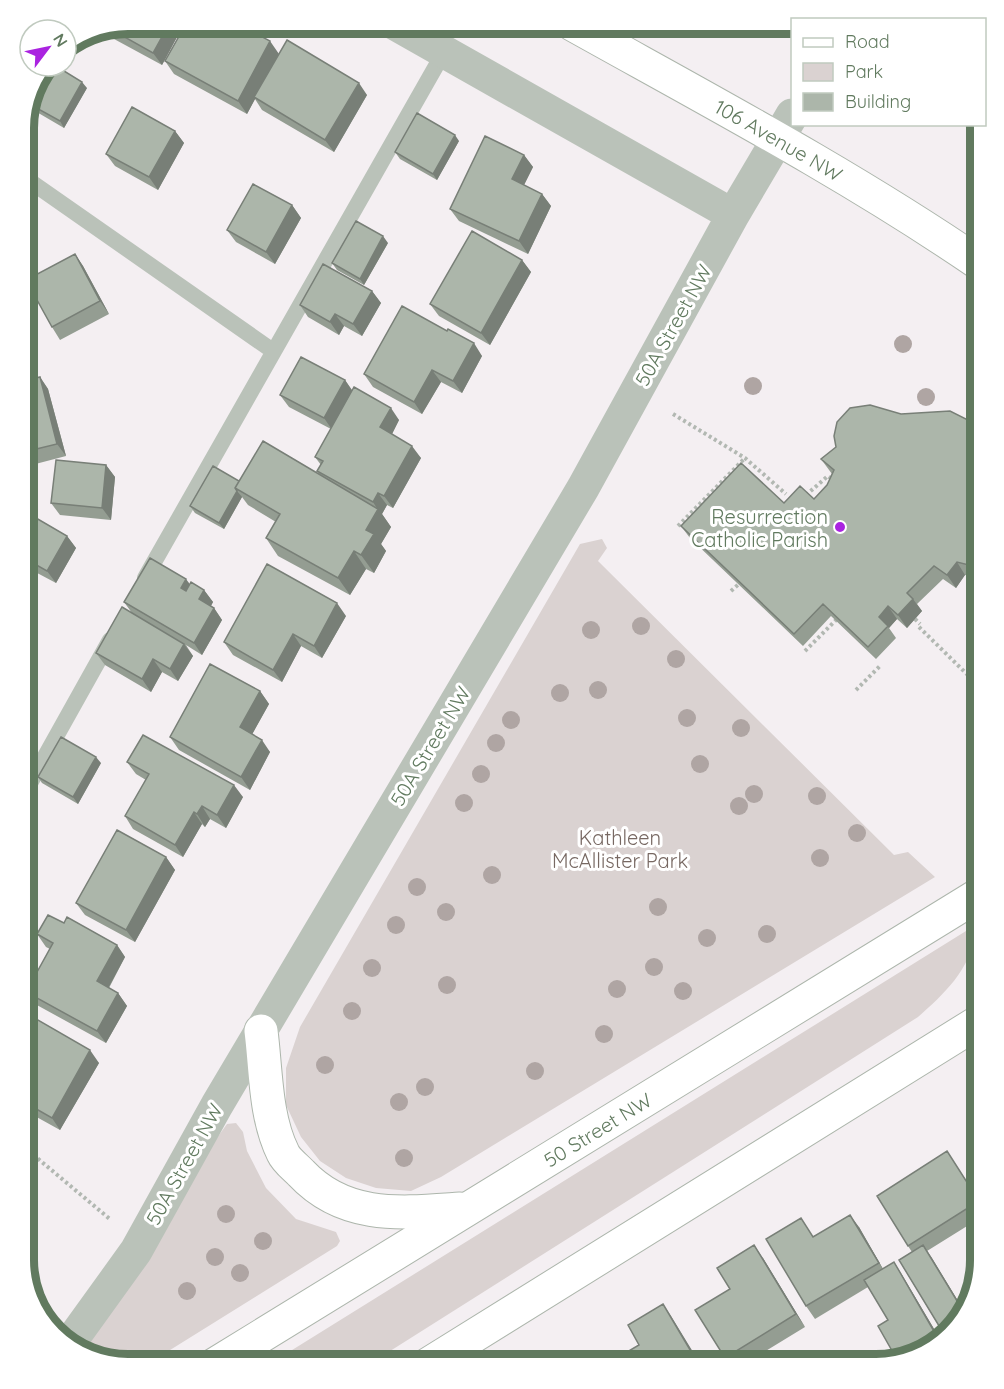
<svg xmlns="http://www.w3.org/2000/svg" width="1004" height="1389" font-family="Quicksand,sans-serif">
<style>
.green{fill:#dad2d1}
.lines{fill:none;stroke-linecap:round;stroke-linejoin:round}
.secondary-casing{stroke:#adb6ac;stroke-width:35}
.path{stroke:#b2b8b2;stroke-width:4;stroke-dasharray:3 3;stroke-linecap:butt}
.service{stroke:#bac2b9;stroke-width:16}
.minor{stroke:#bac2b9;stroke-width:33}
.secondary{stroke:#fff;stroke-width:33}
.tree{fill:#afa5a3}
.wall{fill:#949d92}
.shaded-wall{fill:#787f77}
.building{fill:#acb6aa;stroke:#787f77;stroke-width:1.5}
.poi-dot{fill:#aa23e0;stroke:#fff;stroke-width:2}
.labels{text-anchor:middle;dominant-baseline:central;stroke-width:6;stroke-linejoin:round;paint-order:stroke}
.street-label{font-size:20px;fill:#617a5f;stroke:#fff}
.poi-label{font-size:20px;fill:#617a5f;stroke:#fff;text-anchor:end}
.park-label{font-size:20px;fill:#776862;stroke:#fff}
.rim{fill:none;stroke:#617a5f;stroke-width:8}
</style>
<rect width="100%" height="100%" fill="#f4eff2"/>
<path class="green" d="M602,539L607,548L598,561L894,855L908,852L935,877L441,1177L411,1191L376,1188L346,1178L320,1161L301,1137L286,1105V1068L300,1027L580,544Z
M966,931L975,934C970,970 944,994 918,1017L368,1365H268Z
M236,1123L243,1132L247,1151L266,1188L296,1219L336,1232L340,1241L337,1246L146,1365H122L78,1351L167,1207L227,1124Z"/>
<g class="lines">
<g class="secondary-casing">
<g id="secondary">
<path id="s1" d="M572,24C710,101 850,175 980,264"/>
<path d="M261,1031C266,1070 265,1117 283,1153C286,1160 295,1167 301,1173C345,1220 402,1213 460,1209"/>
<path id="s2" d="M214,1365L980,894"/>
<path d="M427,1365L980,1021"/>
</g>
</g>
<path class="path" d="M673,414L745,458L786,494
M806,495L828,476L832,479
M678,526L745,458
M731,591L739,584
M915,619L920,624
M919,627L980,687
M805,651L836,620
M856,690L880,666
M24,1147L111,1220"/>
<path class="service" d="M24,177L273,351
M145,578L444,52
M24,794L110,640"/>
<path class="minor" d="M395,24L733,215
M69,1344L136,1251L217,1105L583,488L733,215L792,115"/>
<use href="#secondary" class="secondary"/>
</g>
<g class="tree">
<circle cx="903" cy="344" r="9"/>
<circle cx="753" cy="386" r="9"/>
<circle cx="926" cy="397" r="9"/>
<circle cx="641" cy="626" r="9"/>
<circle cx="591" cy="630" r="9"/>
<circle cx="676" cy="659" r="9"/>
<circle cx="598" cy="690" r="9"/>
<circle cx="560" cy="693" r="9"/>
<circle cx="687" cy="718" r="9"/>
<circle cx="511" cy="720" r="9"/>
<circle cx="741" cy="728" r="9"/>
<circle cx="496" cy="743" r="9"/>
<circle cx="700" cy="764" r="9"/>
<circle cx="481" cy="774" r="9"/>
<circle cx="754" cy="794" r="9"/>
<circle cx="817" cy="796" r="9"/>
<circle cx="464" cy="803" r="9"/>
<circle cx="739" cy="806" r="9"/>
<circle cx="857" cy="833" r="9"/>
<circle cx="820" cy="858" r="9"/>
<circle cx="492" cy="875" r="9"/>
<circle cx="417" cy="887" r="9"/>
<circle cx="658" cy="907" r="9"/>
<circle cx="446" cy="912" r="9"/>
<circle cx="396" cy="925" r="9"/>
<circle cx="767" cy="934" r="9"/>
<circle cx="707" cy="938" r="9"/>
<circle cx="654" cy="967" r="9"/>
<circle cx="372" cy="968" r="9"/>
<circle cx="447" cy="985" r="9"/>
<circle cx="617" cy="989" r="9"/>
<circle cx="683" cy="991" r="9"/>
<circle cx="352" cy="1011" r="9"/>
<circle cx="604" cy="1034" r="9"/>
<circle cx="325" cy="1065" r="9"/>
<circle cx="535" cy="1071" r="9"/>
<circle cx="425" cy="1087" r="9"/>
<circle cx="399" cy="1102" r="9"/>
<circle cx="404" cy="1158" r="9"/>
<circle cx="226" cy="1214" r="9"/>
<circle cx="263" cy="1241" r="9"/>
<circle cx="215" cy="1257" r="9"/>
<circle cx="240" cy="1273" r="9"/>
<circle cx="187" cy="1291" r="9"/>
</g>
<path class="wall" d="M128,24H184L162,65L103,33Z
M279,54L367,95L334,152L262,110L255,99L247,114L174,74L165,61Z
M87,88L64,128L35,111L31,105Z
M175,131L184,143L158,190L115,166L106,154Z
M459,141L437,180L400,159L395,152Z
M524,155L533,167L524,185L542,194L551,206L528,254L459,221L450,209Z
M292,205L301,218L275,264L236,242L227,230Z
M388,243L364,285L337,270L332,263Z
M75,254L83,266L109,314L60,340L52,327Z
M522,260L531,272L490,345L439,316L430,304Z
M372,291L381,303L362,336L344,326L339,335L308,317L300,305Z
M447,331L482,356L462,393L441,382L422,414L373,387L364,374Z
M40,377L48,389L66,456L24,467V381Z
M345,380L352,390L399,420L392,434L421,458L393,508L387,505L382,514L391,527L381,544L386,551L374,573L366,569L350,595L278,556L266,538L276,522L248,505L242,497L224,529L195,513L190,506L239,481L320,475L317,471L321,465L315,457L331,429L289,407L280,395Z
M901,414L980,430V578L965,575L956,588L943,579L917,604L922,611L907,628L897,619L889,628L896,638L876,659L831,616L803,646L690,538L681,526L784,503L814,499L827,485L832,474L821,459Z
M106,465L115,477L111,520L60,515L51,503Z
M24,511L67,536L76,548L56,583L24,566Z
M190,584L204,590L213,602L211,606L214,608L222,620L202,655L186,645L193,656L178,681L162,672L151,692L105,665L96,653L132,613L124,602Z
M346,616L322,658L301,646L282,682L233,655L224,642Z
M260,691L269,704L252,734L270,752L250,790L179,750L170,737Z
M127,762L243,797L226,828L210,819L205,827L202,824L183,857L133,829L125,816L146,780L136,774Z
M101,763L78,804L42,783L38,777Z
M166,857L175,870L135,942L85,915L76,903Z
M64,923L117,945L125,957L109,988L118,993L127,1006L106,1043L35,1004L31,998L26,1005L24,1004V974L33,979L50,949L46,947L37,934Z
M24,1012L99,1063L60,1130L24,1110Z
M947,1151L980,1202V1218L927,1251L966,1314L944,1335L899,1260L912,1252L908,1246Z
M859,1227L883,1269L894,1262L902,1275L940,1339L928,1351L897,1359L878,1326L888,1320L868,1287L815,1319L806,1306L813,1236Z
M763,1258L805,1327L743,1365H729L725,1358L730,1289Z"/>
<path class="shaded-wall" d="M169,24H184L162,65L153,53Z
M270,41L279,54L247,114L238,101Z
M82,82L87,88L64,128L60,121Z
M359,83L367,95L334,152L325,140Z
M175,131L184,143L158,190L149,177Z
M455,135L459,141L437,180L433,174Z
M524,155L533,167L521,191L512,179Z
M542,194L551,206L528,254L519,241Z
M292,205L301,218L275,264L266,252Z
M383,236L388,243L364,285L360,279Z
M75,254L83,266L109,314L100,301Z
M522,260L531,272L490,345L481,333Z
M372,291L381,303L362,336L353,324Z
M335,314L344,326L339,335L330,322Z
M474,343L482,356L462,393L453,381Z
M432,370L441,382L422,414L414,402Z
M40,377L48,389L66,456L57,444Z
M345,380L353,392L333,431L324,418Z
M391,408L399,420L389,440L380,427Z
M412,446L421,458L393,508L384,496Z
M106,465L115,477L111,520L102,508Z
M237,491L242,497L224,529L219,523Z
M378,493L387,505L382,514L391,527L381,544L386,551L374,573L361,555L366,530L378,510L373,502Z
M67,536L76,548L56,583L47,571Z
M354,551L366,569L350,595L338,578Z
M957,562L965,575L956,588L947,575Z
M186,579L195,591L189,600L181,588Z
M204,590L213,602L208,611L199,599Z
M913,599L922,611L907,628L898,615Z
M337,603L346,616L322,658L314,646Z
M888,606L897,619L889,628L879,617Z
M214,608L222,620L202,655L194,643Z
M293,634L301,646L282,682L273,670Z
M184,644L193,656L178,681L170,669Z
M153,659L162,672L151,692L142,679Z
M260,691L269,704L249,740L240,727Z
M262,740L270,752L250,790L241,777Z
M96,757L101,763L78,804L73,797Z
M234,785L243,797L226,828L217,815Z
M202,806L210,819L205,827L197,814Z
M194,812L202,824L183,857L175,845Z
M166,857L175,870L135,942L126,930Z
M117,945L125,957L105,994L97,981Z
M26,992L31,998L26,1005L24,1002V996Z
M118,993L127,1006L106,1043L97,1031Z
M90,1050L99,1063L60,1130L52,1118Z
M850,1215L859,1227L887,1276L879,1263Z
M754,1245L763,1258L805,1327L796,1314Z
M923,1245L932,1258L966,1314H965Z
M894,1262L902,1275L940,1339L935,1333Z
M663,1304L671,1316L701,1365H699Z"/>
<path class="building" d="M128,24H169L153,53L112,30Z
M186,24H238L270,41L238,101L165,61Z
M287,40L359,83L325,140L254,97Z
M53,66H56L82,82L60,121L31,105Z
M132,107L175,131L149,177L106,154Z
M417,113L455,135L433,174L395,152Z
M485,136L524,155L512,179L542,194L519,241L450,209Z
M253,184L292,205L266,252L227,230Z
M356,221L383,236L360,279L332,263Z
M472,231L522,260L481,333L430,304Z
M75,254L100,301L52,327L26,280Z
M323,264L372,291L353,324L335,314L330,322L300,305Z
M402,306L447,331L448,329L474,343L453,381L432,370L414,402L364,374Z
M301,357L345,380L324,418L280,395Z
M40,377L57,444L24,452V381Z
M354,387L391,408L380,427L412,446L384,496L378,493L373,502L317,471L323,461L315,457Z
M870,405L901,414L950,411L976,424L980,430V566L977,567L957,562L947,575L934,566L907,593L913,599L898,615L888,606L879,617L888,626L868,647L823,604L794,634L681,526L741,463L784,503L800,486L814,499L827,485L834,470L821,459L836,447L834,436L837,422L850,408Z
M263,441L378,509L366,530L374,534L361,555L354,551L338,578L266,538L280,514L235,488Z
M56,460L106,465L102,508L51,503Z
M213,466L239,481L235,488L237,491L219,523L190,506Z
M24,511L67,536L47,571L24,558Z
M150,558L186,579L181,588L186,591L191,582L204,590L199,599L214,608L194,643L124,602Z
M267,564L337,603L314,646L293,634L273,670L224,642Z
M122,607L184,644L170,669L153,659L142,679L96,653Z
M210,664L260,691L240,727L262,740L241,777L170,737Z
M143,735L234,785L217,815L202,806L197,814L194,812L175,845L125,816L149,774L127,762Z
M61,737L96,757L73,797L38,777Z
M117,830L166,857L126,930L76,903Z
M48,915L64,923L67,917L117,945L97,981L118,993L97,1031L26,992L53,943L37,934Z
M24,974L33,979L24,996Z
M24,1012L90,1050L52,1118L24,1102Z
M980,1132V1158L969,1139Z
M947,1151L979,1201L908,1246L877,1196Z
M850,1215L879,1263L806,1306L766,1239L801,1218L813,1237Z
M754,1245L796,1314L725,1358L695,1310L730,1289L717,1268Z
M923,1245L965,1314L944,1334L899,1260Z
M894,1262L935,1333L895,1356L878,1326L888,1320L864,1280Z
M663,1304L699,1365H605L639,1345L628,1325Z"/>
<circle class="poi-dot" cx="840" cy="527" r="6"/>
<g class="labels">
<g class="street-label">
<text stroke="none"><textPath href="#s1" startOffset="237">106 Avenue NW</textPath></text>
<text transform="translate(673 325) rotate(-61)">50A Street NW</text>
<text transform="translate(430 746) rotate(-59)">50A Street NW</text>
<text stroke="none"><textPath href="#s2" startOffset="450">50 Street NW</textPath></text>
<text transform="translate(184 1164) rotate(-61)">50A Street NW</text>
</g>
<g class="poi-label">
<text x="828" y="516">Resurrection<tspan x="828" dy="23">Catholic Parish</tspan></text>
</g>
<g class="park-label">
<text x="620" y="837">Kathleen<tspan x="620" dy="23">McAllister Park</tspan></text>
</g>
</g>
<path d="M0 0H1004V1389H0ZM128 34H876A94 94 0 0 1 970 128V1260A94 94 0 0 1 876 1354H128A94 94 0 0 1 34 1260V128A94 94 0 0 1 128 34Z" fill="#fff" fill-rule="evenodd"/>
<path class="rim" d="M128 34H876A94 94 0 0 1 970 128V1260A94 94 0 0 1 876 1354H128A94 94 0 0 1 34 1260V128A94 94 0 0 1 128 34Z"/>
<rect x="791" y="18" width="195" height="108" fill="#ffffff" stroke="#c0cabf" stroke-width="1.5"/>
<rect x="803" y="38" width="30" height="9" fill="#ffffff" stroke="#c0cabf" stroke-width="1.5"/>
<text x="845" y="48" font-size="18" fill="#617a5f">Road</text>
<rect x="803" y="63" width="30" height="18" fill="#dad2d1" stroke="#c0cabf" stroke-width="1.5"/>
<text x="845" y="78" font-size="18" fill="#617a5f">Park</text>
<rect x="803" y="93" width="30" height="18" fill="#acb6aa" stroke="#c0cabf" stroke-width="1.5"/>
<text x="845" y="108" font-size="18" fill="#617a5f">Building</text>
<g transform="translate(48 48) rotate(58)"><circle r="28" fill="#ffffff" stroke="#c0cabf" stroke-width="1.5"/>
<path d="M0-4.5L10 22L0 15L-10 22Z" fill="#aa23e0"/>
<text y="-9" font-size="16" font-weight="bold" text-anchor="middle" fill="#617a5f">N</text>
</g>
</svg>
